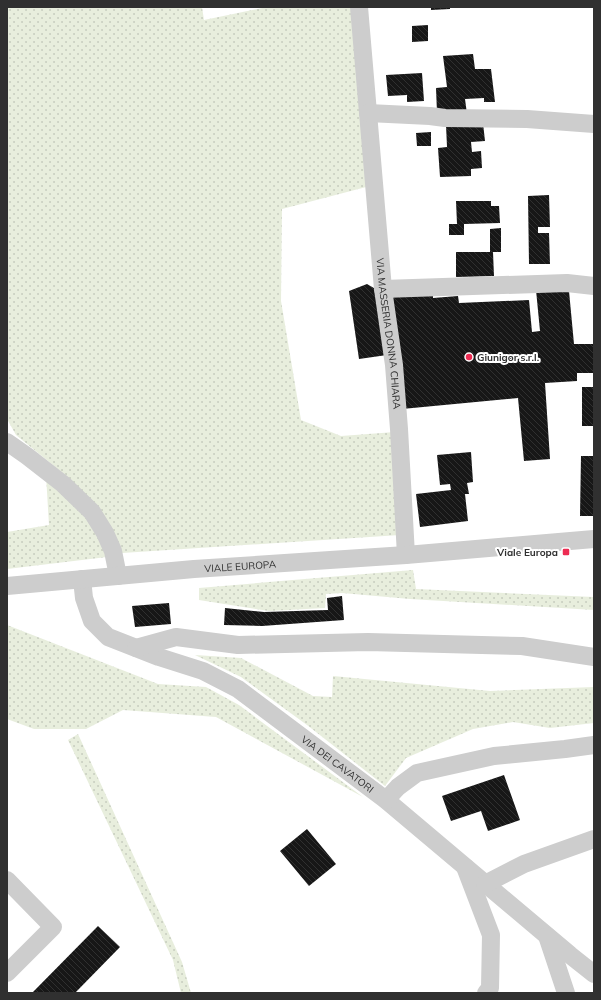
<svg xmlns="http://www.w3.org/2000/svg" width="601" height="1000" font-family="Mulish,sans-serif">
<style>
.grass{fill:url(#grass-dots)}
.building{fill:url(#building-back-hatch)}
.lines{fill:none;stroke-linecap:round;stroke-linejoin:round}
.minor{stroke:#cdcdcd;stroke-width:18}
.poi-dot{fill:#ed2c53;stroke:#fff;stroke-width:1.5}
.labels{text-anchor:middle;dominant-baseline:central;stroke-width:4;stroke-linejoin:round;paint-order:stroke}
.street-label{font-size:10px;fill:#303030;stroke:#fff}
.poi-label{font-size:10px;font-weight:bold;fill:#303030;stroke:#fff;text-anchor:start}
</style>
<defs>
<pattern id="grass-dots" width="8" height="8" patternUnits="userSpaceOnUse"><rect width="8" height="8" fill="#e8eedd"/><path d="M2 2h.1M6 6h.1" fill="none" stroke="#c7ccbe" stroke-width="1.8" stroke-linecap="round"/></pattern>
<pattern id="building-back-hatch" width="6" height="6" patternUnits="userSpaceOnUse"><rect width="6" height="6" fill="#171717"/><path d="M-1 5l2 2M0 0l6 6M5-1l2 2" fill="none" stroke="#303030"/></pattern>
</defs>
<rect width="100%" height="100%" fill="#fff"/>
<path class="grass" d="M7,7H202L204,20L267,7H355L370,186L282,209L281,301L301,420L341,436L395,432L400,535L122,553L70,479L16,435L7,419Z
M46,475L75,504L96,531L107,557L7,569V532L49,525Z
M413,570L416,589L594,597V610L410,599L342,593L326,594L325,608L269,611L199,600V588Z
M7,625L158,684L206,687L239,705L363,797L216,717L123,710L86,729H34L7,719Z
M195,655L241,658L313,696L332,697L333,676L490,691L594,687V723L550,728L513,722L473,729L406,758L385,786L307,725L241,677Z
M78,734L182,962L191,993H181L173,960L68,740Z"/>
<path class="building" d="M431,7H450V9L431,10Z
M428,25V41L412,42V26Z
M473,54L475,69H491L495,102H484V98L465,99L467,114L437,113L436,88L447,87L443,56Z
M422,73L424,101L407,102V95L388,96L386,75Z
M483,123L485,141L471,142L472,152L481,151L482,168L471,169V176L440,177L438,148L447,147L446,125Z
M431,132V146H417L416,133Z
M549,195L550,227H538V233H549L550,264H529L528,196Z
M456,201H491V206H499L500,223L464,224V235H449V224H457Z
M501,228V252H493L494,276L456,277V252H490V229Z
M367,284L379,291L387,355L359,359L349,291Z
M536,290L569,291L574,344H594V373H577V381L545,383L550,459L524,461L518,398L402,409L389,294L433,291V298L458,296L459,303L529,300L532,332L540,331Z
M582,387H594V426H582Z
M471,452L473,482L467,483L469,494H465L468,521L420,527L416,494L451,490L450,484L440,485L437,455Z
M581,456H594V516H580Z
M342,596L344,620L262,626L224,625L225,608L264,612L328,610L327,598Z
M169,603L171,624L135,627L132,606Z
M504,775L520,820L488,831L481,811L451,821L442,796Z
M307,829L336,864L309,886L280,851Z
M98,926L120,947L75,993H32Z"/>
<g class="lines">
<g class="minor">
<path id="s1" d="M359,7L383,289L394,365L399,429L406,555"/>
<path d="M368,113L430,116L445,118L527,119L594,124"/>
<path d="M383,289L567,283L594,286"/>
<path d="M7,442L27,456L63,484L92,512L105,533L113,551L118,576"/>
<path id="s2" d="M82,579L84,598L92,621L108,637L159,657L203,671L238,689L386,800L570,955L594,974"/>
<path id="s3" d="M7,586L194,569L406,555L594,539"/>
<path d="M136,648L176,637L238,645L368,642L522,646L594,657"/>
<path d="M386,800L398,787L417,773L494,756L565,749L594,745"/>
<path d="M465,867L491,935L490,988L486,993"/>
<path d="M7,880L53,927L7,973"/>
<path d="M485,884L524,864L594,839"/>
<path d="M547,936L566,993"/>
</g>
</g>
<g class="poi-dot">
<circle cx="469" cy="357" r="4"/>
<rect x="562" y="548" width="8" height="8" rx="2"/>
</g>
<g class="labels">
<g class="street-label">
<text stroke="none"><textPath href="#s1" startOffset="328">VIA MASSERIA DONNA CHIARA</textPath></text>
<text stroke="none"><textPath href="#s3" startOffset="234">VIALE EUROPA</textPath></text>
<text stroke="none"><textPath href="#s2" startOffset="331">VIA DEI CAVATORI</textPath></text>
</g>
<g class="poi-label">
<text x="477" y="357">Giunigor s.r.l.</text>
<text x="558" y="552" text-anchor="end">Viale Europa</text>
</g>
</g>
<rect width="601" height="1000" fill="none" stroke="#303030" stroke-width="16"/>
</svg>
